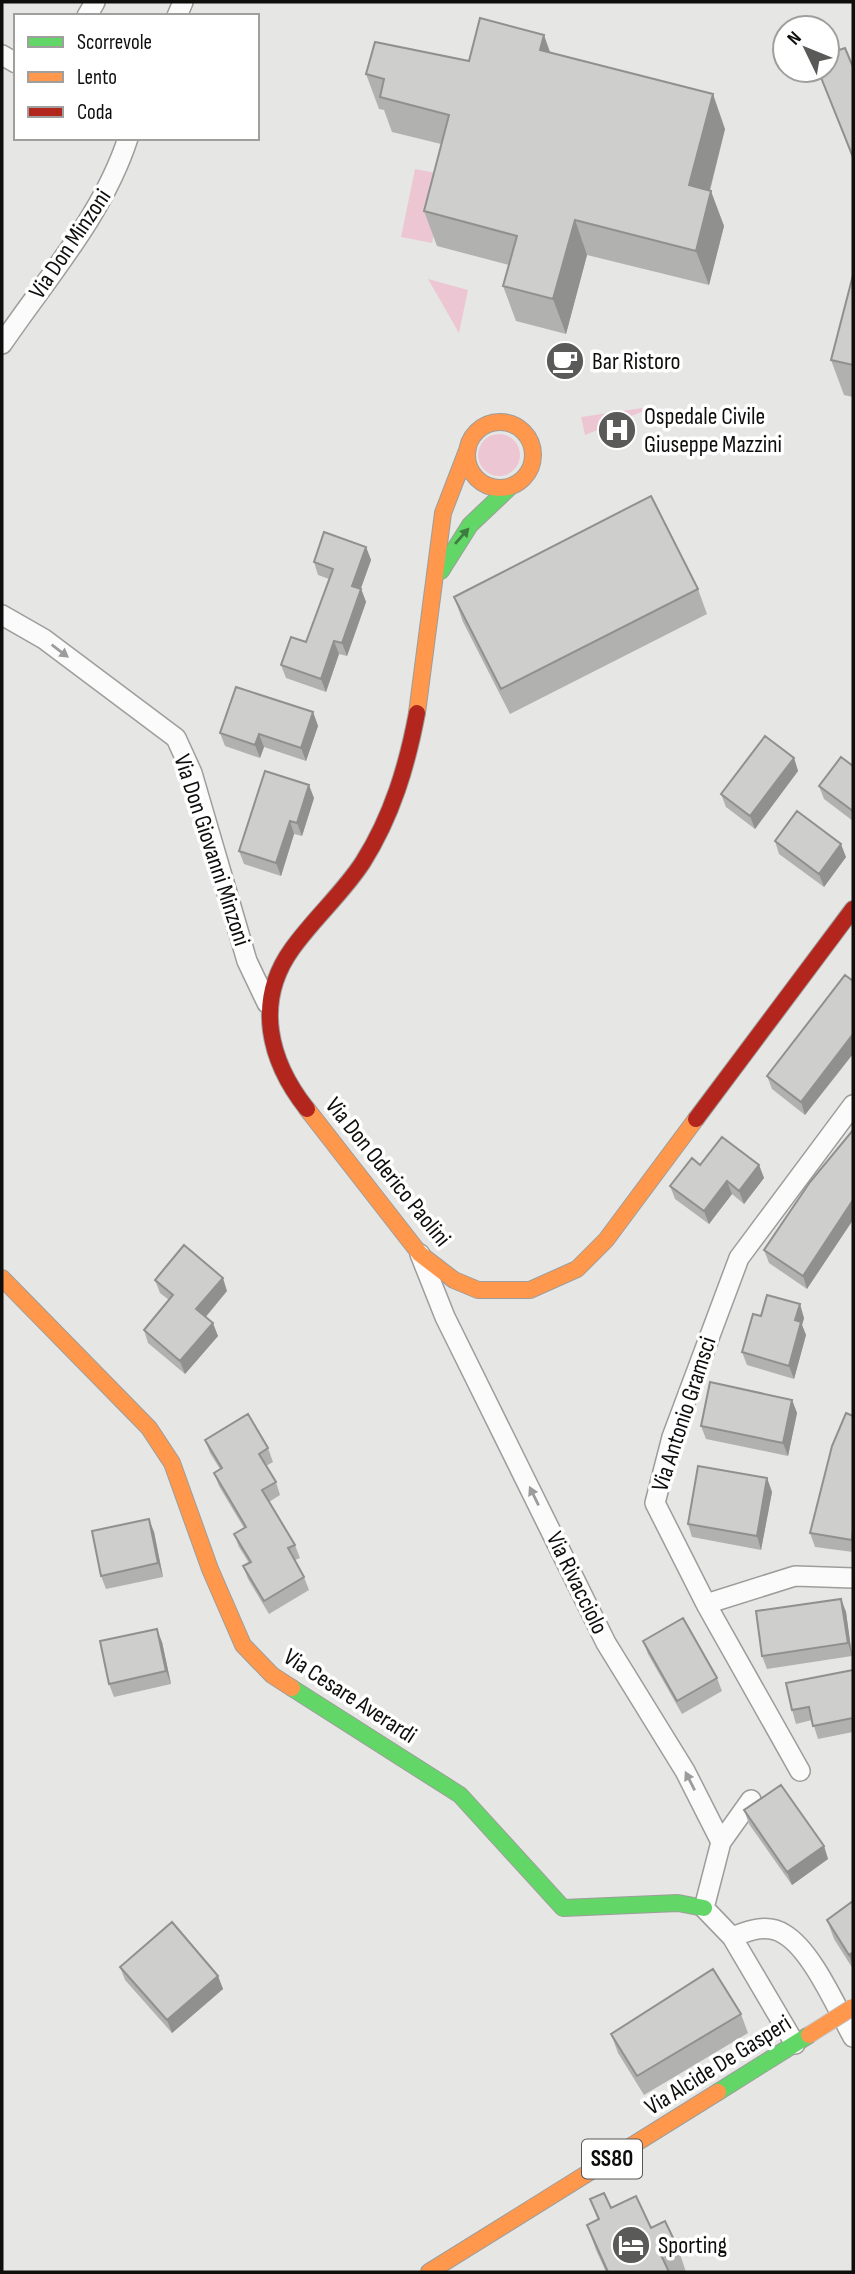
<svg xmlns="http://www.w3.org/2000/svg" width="855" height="2274" font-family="'Sofia Sans Condensed',sans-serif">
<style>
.green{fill:#edc6d4}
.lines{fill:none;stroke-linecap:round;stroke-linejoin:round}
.street-casing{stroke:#9d9d9b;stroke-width:22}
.fast-casing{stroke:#9d9d9b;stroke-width:18}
.slow-casing{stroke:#9d9d9b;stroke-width:18}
.jam-casing{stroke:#9d9d9b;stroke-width:18}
.street{stroke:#fbfbfb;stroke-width:19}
.fast{stroke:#63d668;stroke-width:16}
.slow{stroke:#ff974d;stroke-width:16}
.jam{stroke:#b3261e;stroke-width:16}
.slow-bridge-casing{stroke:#c1c1c0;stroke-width:18;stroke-linecap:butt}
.slow-bridge{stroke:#ff974d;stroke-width:16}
.wall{fill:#b1b1af}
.shaded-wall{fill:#90908f}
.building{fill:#cececc;stroke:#90908f;stroke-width:2}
.oneway{fill:#3d7c3f}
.oneway2{fill:#9c9c9c}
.labels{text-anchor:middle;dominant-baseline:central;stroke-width:7;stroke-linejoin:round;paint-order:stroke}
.shield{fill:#fff;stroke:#565656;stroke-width:2}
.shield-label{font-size:23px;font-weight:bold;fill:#0e0e0d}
.street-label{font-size:24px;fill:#0e0e0d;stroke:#fff}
.poi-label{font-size:24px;fill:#0e0e0d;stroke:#fff;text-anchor:start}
</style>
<rect width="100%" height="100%" fill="#e6e7e4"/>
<path class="green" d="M415,169L447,175L432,243L401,237Z
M428,279L468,290L459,333Z
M656,406L585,435L581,417Z
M478 455a21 21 0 1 1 42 0a21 21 0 1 1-42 0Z"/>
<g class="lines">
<g class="street-casing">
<path id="street" d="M87,16L95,2
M177,16L183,2
M2,55L16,63
M2,344C47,278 103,215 128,138
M2,615L44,639L176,738L192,773L247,961L267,1003
M420,1254L445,1317L606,1643L685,1771L721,1842L704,1908L732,1937L795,2044
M706,1604L795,1576L853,1578
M800,1771L706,1604L655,1503L672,1437L739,1258L853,1105
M721,1842L751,1800
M732,1937C748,1931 767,1923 784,1934C812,1950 837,2009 853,2037"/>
</g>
<g class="fast-casing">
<path id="fast" d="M441,571L470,525L510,487
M292,1688L460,1795L563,1908L678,1903L704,1908
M718,2092L809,2035"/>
</g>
<g class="slow-casing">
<path id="slow" d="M467 455a33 33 0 1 1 66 0a33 33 0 1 1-66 0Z
M417,713L443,513L468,448
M307,1109L420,1254L454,1280L478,1290H530L577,1269L606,1240L696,1119
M2,1278L149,1428L172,1463L210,1569L243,1645L272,1675L292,1688
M429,2272L718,2092"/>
</g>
<g class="jam-casing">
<path id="jam" d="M307,1109C269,1061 254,1002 292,949C314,918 343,893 363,862C392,816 407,766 417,713
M696,1119L853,909"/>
</g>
<use href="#street" class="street"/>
<use href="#fast" class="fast"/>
<use href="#slow" class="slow"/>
<use href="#jam" class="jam"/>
<g class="slow-bridge-casing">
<path id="slow-bridge" d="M809,2035L853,2007"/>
</g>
<use href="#slow-bridge" class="slow-bridge"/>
</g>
<path class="wall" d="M550,53L725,129L710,191L724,226L709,285L587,255L566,334L516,321L503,286L509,265L437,246L424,211L441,144L392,132L384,110L379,109L366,74L469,61Z
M853,67V160L818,70Z
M853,275V397L844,395L831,360Z
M366,547L371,560L361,588L366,602L347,656L339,654L326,692L286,678L281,665L306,642L329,579L318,575L314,562Z
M698,589L707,614L510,714L463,622L454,597Z
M313,712L318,726L306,761L264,747L260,758L225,746L220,733Z
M794,758L798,771L755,829L726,807L721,794Z
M853,766V821L824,799L819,786Z
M314,798L302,836L294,834L281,876L244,864L239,851Z
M775,841L846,857L824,887L779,854Z
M845,975L805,1115L772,1089L767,1076Z
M853,1130L807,1289L769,1263L764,1250Z
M700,1165H759L764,1178L744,1204L732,1194L709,1224L675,1199L670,1186Z
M155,1280L227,1291L206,1317L218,1336L185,1374L148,1343L144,1330L169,1300L160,1293Z
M761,1316L804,1318L802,1325L806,1335L794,1379L747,1365L742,1352Z
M792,1400L797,1413L788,1456L706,1439L701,1426Z
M853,1416V1552L815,1547L810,1533Z
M205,1440L268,1448L273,1462L266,1466L276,1482L280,1495L269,1502L295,1545L300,1558L295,1560L304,1577L309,1590L269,1614L248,1579L243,1566L249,1563L239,1547L234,1534L244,1528L219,1486L214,1473L220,1469L210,1453Z
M767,1478L772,1492L761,1550L692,1537L688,1524Z
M154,1532L163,1577L106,1589L101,1576Z
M841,1599L846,1612L852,1656L767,1669L762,1656Z
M643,1641L717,1678L722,1691L682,1714L648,1654Z
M162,1642L171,1684L114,1697L109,1684Z
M853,1670V1732L818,1739L812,1720L796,1724L792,1710Z
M744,1810L824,1846L828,1859L792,1885L749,1824Z
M853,1901V1969L834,1939L827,1920Z
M120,1967L218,1976L223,1989L172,2033L125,1980Z
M741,2014L748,2033L644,2095L618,2053L611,2034Z
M590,2199L611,2208L651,2228L678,2248L686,2272H606L596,2250L587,2225L598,2220Z"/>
<path class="shaded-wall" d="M544,35L556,69L540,50Z
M713,94L725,129L702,220L689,185Z
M711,191L724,226L709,285L696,251Z
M575,220L587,255L566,334L553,299Z
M366,547L371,560L357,599L352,586Z
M361,589L366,602L347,656L342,643Z
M334,641L339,654L326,692L321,679Z
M313,712L318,726L306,761L301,748Z
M259,734L264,747L260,758L255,745Z
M794,758L798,771L755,829L750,816Z
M309,785L314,798L302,836L297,823Z
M290,821L294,834L281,876L276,863Z
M841,844L846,857L824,887L819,874Z
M853,1034V1054L805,1115L801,1102Z
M759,1165L764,1178L744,1204L739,1191Z
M727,1181L732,1194L709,1224L704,1211Z
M853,1200V1220L807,1289L803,1276Z
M223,1278L227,1291L201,1322L196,1309Z
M800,1304L804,1318L802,1325L806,1335L794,1379L789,1366L795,1320Z
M213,1323L218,1336L185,1374L180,1361Z
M792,1400L797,1413L788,1456L783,1443Z
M767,1478L772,1492L761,1550L757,1536Z
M149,1519L154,1532L163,1577L158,1563Z
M841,1599L846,1612L852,1656L848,1643Z
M157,1629L162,1642L171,1684L166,1671Z
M824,1846L828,1859L792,1885L787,1872Z
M853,1952V1965L849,1955Z
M218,1976L223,1989L172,2033L167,2020Z"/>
<path class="building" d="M480,18L544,35L540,50L713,94L689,185L711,191L696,251L575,220L553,299L503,286L517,236L424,211L449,115L380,97L384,79L366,74L375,42L469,61Z
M845,48L853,67V157L818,70H827V54Z
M853,275V365L831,360Z
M651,496L698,589L501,689L454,597Z
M324,532L366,547L352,586L361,589L342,643L334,641L321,679L281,665L291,637L306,642L333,569L314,562Z
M236,687L313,712L301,748L259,734L255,745L220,733Z
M765,736L794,758L750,816L721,794Z
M841,757L853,766V811L819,786Z
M265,771L309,785L297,823L290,821L276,863L239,851Z
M797,811L841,844L819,874L775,841Z
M845,975L853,981V1034L801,1102L767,1076Z
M853,1130V1200L803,1276L764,1250L810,1182Z
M722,1137L759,1165L739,1191L727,1181L704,1211L670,1186L692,1158L700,1165Z
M184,1245L223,1278L196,1309L213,1323L180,1361L144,1330L173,1295L155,1280Z
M767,1295L800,1304L795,1320L801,1322L789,1366L742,1352L753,1314L761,1316Z
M710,1382L792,1400L783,1443L701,1426Z
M846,1413L853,1416V1529L852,1540L810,1533L832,1446Z
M248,1414L268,1448L259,1454L276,1482L262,1490L295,1545L288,1548L304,1577L264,1601L243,1566L251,1562L234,1534L246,1527L214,1473L222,1468L205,1440Z
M698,1466L767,1478L757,1536L688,1524Z
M149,1519L158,1563L101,1576L92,1531Z
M841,1599L848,1643L762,1656L756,1611Z
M683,1618L717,1678L677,1701L643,1641Z
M157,1629L166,1671L109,1684L100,1641Z
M853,1670V1718L813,1726L809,1707L792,1710L786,1683Z
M781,1785L824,1846L787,1872L744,1810Z
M853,1901V1952L849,1955L827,1920Z
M172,1922L218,1976L167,2020L120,1967Z
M713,1969L741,2014L637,2076L611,2034Z
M604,2193L611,2208L636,2196L651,2228L665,2221L678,2248L661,2255L669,2272H608L587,2225L599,2219L590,2199Z"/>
<defs><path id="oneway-solid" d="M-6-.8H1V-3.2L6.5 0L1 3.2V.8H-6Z" transform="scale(1.75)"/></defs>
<use class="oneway" href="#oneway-solid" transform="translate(462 536) rotate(-49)"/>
<g class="oneway2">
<use href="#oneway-solid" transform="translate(60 651) rotate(37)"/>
<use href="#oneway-solid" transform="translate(534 1496) rotate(-116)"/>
<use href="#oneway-solid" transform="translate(690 1781) rotate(-117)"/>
</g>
<defs>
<g id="cafe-disc" transform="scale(2.0125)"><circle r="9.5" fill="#5a5a58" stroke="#fff"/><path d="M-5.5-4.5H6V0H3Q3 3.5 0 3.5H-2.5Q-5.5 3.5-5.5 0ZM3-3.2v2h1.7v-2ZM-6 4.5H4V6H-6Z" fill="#fff"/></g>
<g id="hospital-disc" transform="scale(2.0125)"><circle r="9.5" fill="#5a5a58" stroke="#fff"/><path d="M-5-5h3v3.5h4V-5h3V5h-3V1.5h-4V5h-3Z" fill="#fff"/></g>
<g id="hotel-disc" transform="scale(2.0125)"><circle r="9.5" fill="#5a5a58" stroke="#fff"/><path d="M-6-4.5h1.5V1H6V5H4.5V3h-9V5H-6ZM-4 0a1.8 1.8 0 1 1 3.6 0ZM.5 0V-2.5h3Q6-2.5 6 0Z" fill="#fff"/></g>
</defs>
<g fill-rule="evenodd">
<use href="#cafe-disc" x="565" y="361"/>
<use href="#hospital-disc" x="617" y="430"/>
<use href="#hotel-disc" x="631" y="2245"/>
</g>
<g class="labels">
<rect class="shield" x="582" y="2139.5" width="60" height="39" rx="5"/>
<g class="shield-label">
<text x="612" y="2159">SS80</text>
</g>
<g class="street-label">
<text transform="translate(70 244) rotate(-56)">Via Don Minzoni</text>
<text transform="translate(212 850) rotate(72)">Via Don Giovanni Minzoni</text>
<text transform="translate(388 1172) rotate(51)">Via Don Oderico Paolini</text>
<text transform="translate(684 1414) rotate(-72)">Via Antonio Gramsci</text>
<text transform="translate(577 1583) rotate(64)">Via Rivacciolo</text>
<text transform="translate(350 1696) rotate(33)">Via Cesare Averardi</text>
<text transform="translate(718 2065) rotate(-32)">Via Alcide De Gasperi</text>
</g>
<g class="poi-label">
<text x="592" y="361">Bar Ristoro</text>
<text x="644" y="416">Ospedale Civile<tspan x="644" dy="28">Giuseppe Mazzini</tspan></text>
<text x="658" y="2245">Sporting</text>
</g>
</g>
<rect width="855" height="2274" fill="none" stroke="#0e0e0d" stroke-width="7"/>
<rect x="14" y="14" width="245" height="126" fill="#ffffff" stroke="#9f9f9e" stroke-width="2"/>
<rect x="28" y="37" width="35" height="10" fill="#63d668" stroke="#9f9f9e" stroke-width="2"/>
<text x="77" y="49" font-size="21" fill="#0e0e0d">Scorrevole</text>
<rect x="28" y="72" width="35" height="10" fill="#ff974d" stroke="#9f9f9e" stroke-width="2"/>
<text x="77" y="84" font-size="21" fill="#0e0e0d">Lento</text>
<rect x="28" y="107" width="35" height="10" fill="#b3261e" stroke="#9f9f9e" stroke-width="2"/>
<text x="77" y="119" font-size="21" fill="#0e0e0d">Coda</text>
<g transform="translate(806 49) rotate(313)"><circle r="33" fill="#ffffff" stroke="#9f9f9e" stroke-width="2"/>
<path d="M0-5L12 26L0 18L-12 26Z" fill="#5a5a58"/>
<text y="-10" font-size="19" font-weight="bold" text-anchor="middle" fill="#0e0e0d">N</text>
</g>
</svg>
